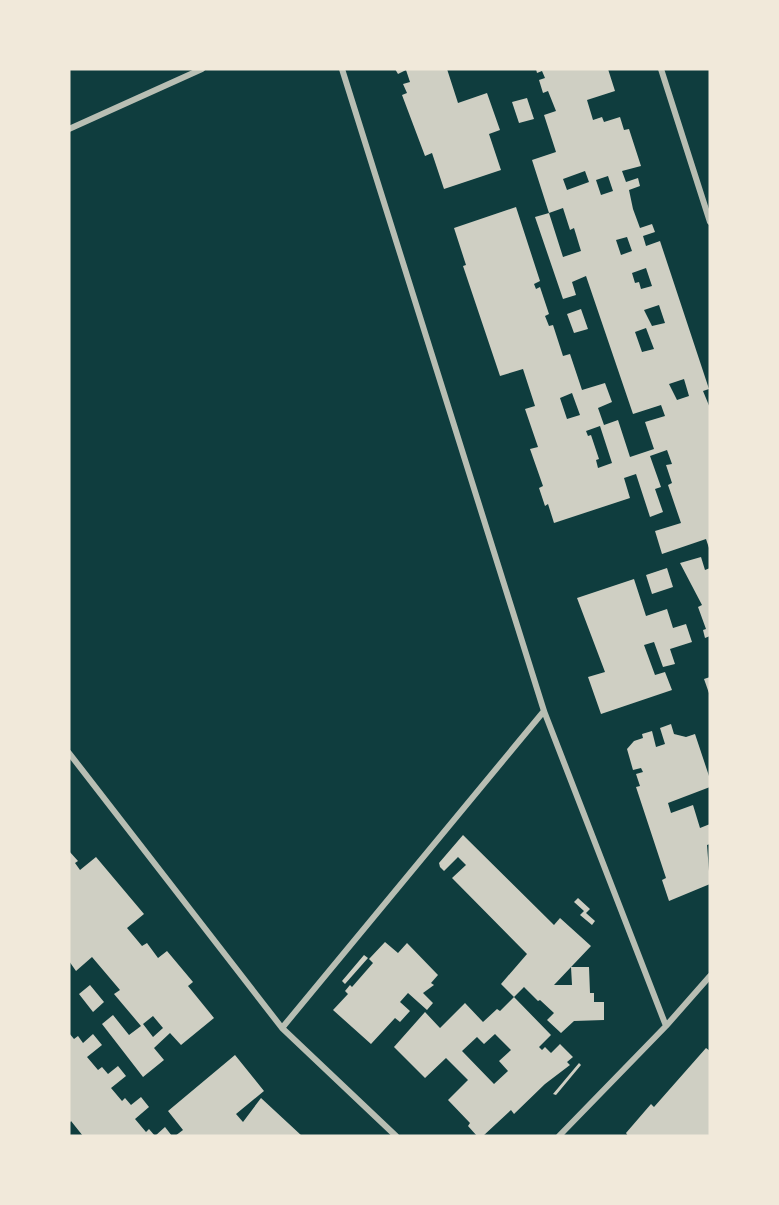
<svg xmlns="http://www.w3.org/2000/svg" width="779" height="1205" font-family="Bitter,serif">
<style>
.building{fill:#cfcfc3;fill-rule:evenodd}
.lines{fill:none;stroke-linecap:round;stroke-linejoin:round}
.minor{stroke:#b8beb3;stroke-width:6}
</style>
<rect width="100%" height="100%" fill="#0f3d3e"/>
<path class="building" d="M395,69H447L458,103L487,93L500,130L489,134L501,170L444,189L432,153L425,156L402,95L407,93L403,84L410,82L406,70L398,74Z
M536,69H608L615,91L587,100L593,120L602,117L604,122L620,117L624,130L629,129L641,166L622,171L626,182L638,178L640,186L629,190L633,209L640,228L652,224L655,232L643,236L646,246L660,241L709,389L703,391L710,408V551L706,539L662,554L655,531L681,523L668,485L672,483L666,465L672,464L667,450L650,456L661,487L655,489L663,512L650,517L636,474L624,478L630,498L554,523L548,504L545,506L539,488L543,486L530,449L538,447L525,409L535,406L523,369L500,376L463,266L466,265L454,228L516,207L540,281L534,284L536,289L540,287L549,314L545,316L549,326L553,325L563,356L570,354L582,390L605,383L612,402L598,408L604,425L618,420L630,457L654,449L645,422L665,416L661,405L633,414L586,276L572,282L576,295L563,299L535,217L549,213L563,257L581,251L574,228L570,230L563,208L549,213L532,160L556,152L544,115L556,111L548,91L543,93L539,80L545,78L542,71L537,73ZM585,171L589,182L567,190L563,179ZM608,176L613,191L601,195L596,180ZM627,237L632,251L621,255L616,240ZM646,268L652,286L641,289L639,282L635,283L632,273ZM659,305L665,323L652,326L644,310ZM646,328L654,349L642,352L635,332ZM684,379L689,396L677,400L669,384ZM572,393L580,415L567,419L560,398ZM600,426L612,463L598,468L596,460L599,459L591,435L588,436L586,431Z
M527,98L534,119L519,123L512,102Z
M581,309L588,329L574,333L567,314Z
M701,557L705,570L710,568V636L705,638L703,630L706,629L698,607L702,605L680,563Z
M667,568L673,587L652,594L646,575Z
M634,579L646,616L667,609L673,628L686,624L692,642L670,649L675,664L663,667L654,642L644,645L655,675L665,672L672,690L601,714L588,677L605,672L577,598Z
M710,677V696L704,679Z
M671,724L674,734L686,737L695,734L710,779V787L668,803L671,813L693,805L700,828L710,824V844L707,845L710,884L669,901L662,880L666,878L636,787L640,786L636,774L643,772L641,768L633,770L627,749L634,741L643,738L642,734L652,731L656,747L665,744L660,728Z
M463,835L554,925L560,918L591,946L554,985H572L571,967H589L590,993H594V1002H604V1020L574,1021L561,1033L547,1020L554,1013L540,1000L538,1001L524,987L514,997L501,984L527,954L452,878L466,865L458,857L444,871L440,867L439,863Z
M69,851L78,861L75,863L80,870L96,857L144,914L127,928L142,946L147,943L158,958L167,951L193,982L188,986L214,1018L181,1045L170,1033L154,1048L164,1060L143,1077L102,1024L113,1015L129,1035L141,1026L114,994L120,990L92,957L76,971L69,961ZM153,1016L163,1028L153,1037L143,1024Z
M578,898L590,909L586,913L595,921L592,925L580,915L584,911L574,902Z
M385,942L398,953L407,943L438,975L431,983L434,985L423,993L433,1003L427,1010L408,993L400,1002L410,1011L400,1022L395,1018L371,1044L333,1010L348,994L345,991L350,985L352,987L373,963L369,959Z
M364,955L368,958L345,984L342,981Z
M90,985L104,1002L93,1012L79,994Z
M514,997L551,1035L539,1047L542,1050L545,1047L551,1053L560,1044L573,1057L567,1062L570,1065L545,1084L514,1114L511,1110L483,1136H477L468,1126L470,1123L448,1100L468,1080L446,1058L425,1078L394,1047L425,1012L440,1028L465,1003L483,1022L497,1009L500,1011ZM495,1034L511,1050L499,1061L508,1071L494,1084L462,1051L477,1037L484,1044Z
M69,1033L74,1039L78,1036L83,1043L93,1034L102,1045L87,1057L98,1070L102,1067L108,1074L118,1066L126,1076L111,1088L122,1101L125,1098L131,1105L141,1097L149,1107L135,1119L146,1132L149,1129L155,1136L165,1127L172,1136H83L71,1121L69,1124Z
M706,1048L710,1051V1136H628L626,1133L651,1104L654,1107Z
M235,1055L264,1091L236,1114L243,1122L261,1098L302,1136H175L183,1130L168,1111Z
M579,1063L581,1065L556,1095L553,1094Z"/>
<g class="lines">
<path class="minor" d="M342,69L544,711L666,1026
M661,69L710,222
M69,129L202,69
M69,753L282,1028L396,1136
M282,1028L544,711
M559,1136L666,1026L710,976"/>
</g>
<rect width="779" height="1205" fill="none" stroke="#f1e9da" stroke-width="141"/>
</svg>
